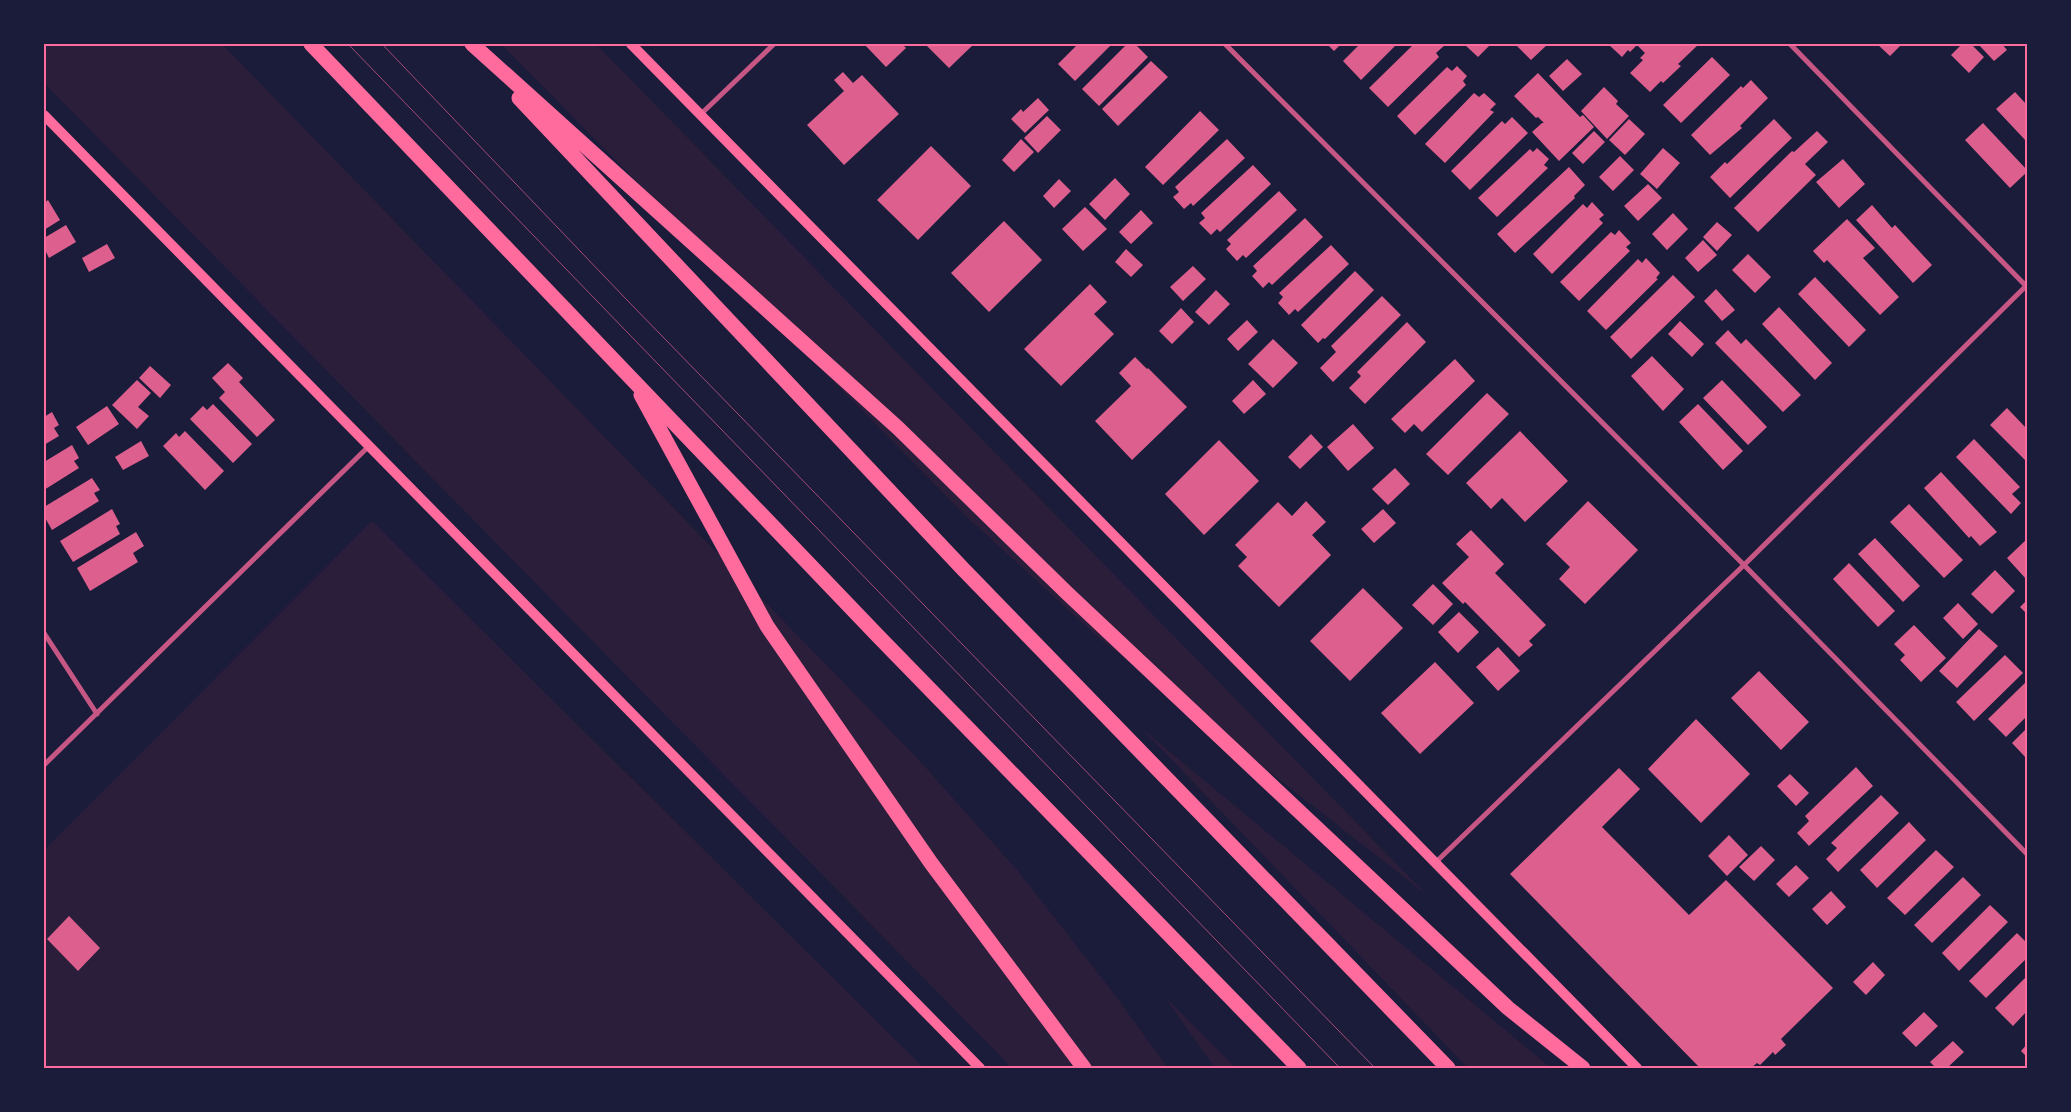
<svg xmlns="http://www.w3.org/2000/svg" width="2071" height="1112" font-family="Commissioner,sans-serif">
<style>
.green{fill:#2a1e3b}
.building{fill:#dd5f8e}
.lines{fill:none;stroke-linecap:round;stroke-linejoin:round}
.minor{stroke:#c65784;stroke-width:5}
.secondary{stroke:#ff6b9d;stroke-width:10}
.motorway{stroke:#ff6b9d;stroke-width:15}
.tram{stroke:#a44b75;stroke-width:1}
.neatline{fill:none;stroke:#ff6b9d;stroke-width:2}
</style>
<rect width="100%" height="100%" fill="#1b1b3a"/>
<path class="green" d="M44,44H222L918,759L1018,871L1112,991L1168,1068H1012L44,83Z
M501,44H596L1428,896L1100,639L969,519Z
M372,521L924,1068H44V850Z
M1140,727L1551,1068H1468Z
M1164,996L1236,1068H1215Z"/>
<path class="building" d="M864,44H902L906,48L886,67Z
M925,44H974L949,68Z
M1078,44H1112L1075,81L1058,64Z
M1127,44H1135L1148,57L1099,106L1082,89Z
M1327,44H1341L1334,51Z
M1360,44H1397L1361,80L1343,61Z
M1414,44H1446L1436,53L1439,57L1388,107L1369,88Z
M1464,44H1491L1478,57Z
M1518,44H1548L1531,60L1516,45Z
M1608,44H1638L1630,52L1628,50L1622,57Z
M1641,44H1699L1678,64L1681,66L1663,83L1661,81L1650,92L1630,73L1643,60L1640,58L1645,53L1638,46Z
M1877,44H1902L1890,56Z
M1962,44H1971L1984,57L1969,73L1951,55Z
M1978,44H2002L2007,50L1994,61Z
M1712,57L1730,75L1681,123L1663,105Z
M1567,59L1582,74L1563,91L1549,76Z
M1151,61L1168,77L1118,126L1102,109Z
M1457,66L1467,76L1463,81L1466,85L1415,135L1397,116L1447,67L1452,71Z
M843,72L853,83L862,75L899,114L844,165L807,125L844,91L834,80Z
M1538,73L1580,117L1583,115L1594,127L1559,161L1532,132L1542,123H1544L1538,117L1536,118L1514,96Z
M1751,80L1768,98L1740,126L1742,128L1710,155L1691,135L1741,86L1743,88Z
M1604,87L1618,101L1616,104L1629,116L1607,139L1581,111Z
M2015,92L2027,105V142L1996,109Z
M1474,93L1479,97L1484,93L1496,104L1490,110L1494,112L1445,163L1425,144Z
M1038,98L1049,110L1025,133L1011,119L1021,109L1023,112Z
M1200,111L1219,130L1163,185L1145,167Z
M1047,116L1061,130L1038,153L1024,138Z
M1512,117L1528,133L1470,190L1451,171L1502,121L1505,124Z
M1629,119L1645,134L1625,155L1609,140Z
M1774,119L1792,138L1730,198L1710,177L1725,162L1727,164Z
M1983,123L2027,170V172L2010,188L1965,140Z
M1594,131L1605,142L1583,164L1572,153Z
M1817,131L1828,142L1805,164L1816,175L1758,232L1734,208L1792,151L1794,152Z
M1021,139L1034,152L1014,172L1002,160Z
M1227,139L1245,158L1193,206L1191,203L1184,209L1173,197L1179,192L1175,187Z
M931,146L971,186L918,240L877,200Z
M1537,148L1549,159L1544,165L1548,168L1497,217L1478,198L1530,149L1533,152Z
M1663,148L1680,163L1657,189L1640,174Z
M1620,156L1634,170L1613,191L1599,177Z
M1843,159L1865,184L1839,208L1816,182Z
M1253,165L1271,184L1220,232L1217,229L1211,235L1199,223L1205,218L1201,213Z
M1569,167L1585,185L1574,196L1575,198L1515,253L1497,234Z
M1115,178L1130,194L1105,220L1089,204Z
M1059,179L1071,191L1054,208L1043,196Z
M1648,184L1662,198L1638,221L1624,206Z
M1279,191L1297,210L1246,258L1243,255L1237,261L1226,249L1231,244L1227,240Z
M48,200L60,220L44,230V203Z
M1592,202L1604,215L1599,219L1603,223L1552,274L1533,254L1583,204L1587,208Z
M1872,205L1892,228L1895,225L1932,265L1913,283L1856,220Z
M1085,207L1107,229L1083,251L1062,229Z
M1141,210L1153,223L1131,244L1119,232Z
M1673,213L1688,229L1667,250L1652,234Z
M1305,218L1323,237L1272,285L1269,282L1263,288L1252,276L1257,271L1253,266Z
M1847,219L1875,248L1863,258L1899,297L1880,315L1827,260L1824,263L1813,251Z
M1004,221L1042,260L989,312L951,273Z
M1717,222L1732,235L1717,251L1703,237Z
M66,225L76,242L49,258L44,248V238Z
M1619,230L1631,243L1626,247L1630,251L1579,301L1560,282L1611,232L1615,235Z
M1703,240L1717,255L1698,272L1685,258Z
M107,244L115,258L89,272L82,258Z
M1331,245L1349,264L1298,312L1295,309L1289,315L1278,303L1283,297L1279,293Z
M1126,249L1143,265L1131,277L1115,262Z
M1748,254L1771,277L1755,293L1732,270Z
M1646,258L1660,273L1656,278L1658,279L1606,330L1587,311L1638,259L1642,263Z
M1193,266L1206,279L1183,301L1170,287Z
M1355,271L1374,290L1325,339L1323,338L1318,343L1301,325Z
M1673,275L1695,297L1631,359L1610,337Z
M1815,277L1866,330L1849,347L1798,294Z
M1090,284L1107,302L1094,314L1114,334L1061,386L1024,349Z
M1716,289L1735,310L1722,321L1704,301Z
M1216,290L1230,304L1209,325L1195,312Z
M1382,296L1401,315L1333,382L1320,368L1336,352L1331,346Z
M1779,307L1832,363L1815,380L1762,324Z
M1181,308L1194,322L1172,344L1159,331Z
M1247,320L1258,332L1238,351L1227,339Z
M1680,321L1704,344L1692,357L1668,334Z
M1407,322L1426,342L1365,404L1349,388L1361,376L1357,372Z
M1728,330L1741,344L1746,339L1801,395L1783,412L1715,343Z
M1273,339L1298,363L1273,388L1248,364Z
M1652,356L1684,389L1663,411L1631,376Z
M1135,357L1147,369L1148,368L1187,407L1132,460L1095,421L1131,386L1119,373Z
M1455,359L1475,381L1422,432L1414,424L1405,433L1391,419Z
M228,363L243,378L239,382L275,420L257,437L219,398L225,392L212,378Z
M150,366L171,385L160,398L139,378Z
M137,380L151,393L138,407L149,416L137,429L112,405Z
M1253,380L1266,394L1244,414L1232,401Z
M1722,380L1767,427L1748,445L1703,398Z
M1487,393L1509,414L1448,475L1426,454Z
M213,404L252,444L233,463L190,419L203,406L207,410Z
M1698,404L1743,451L1723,470L1679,422Z
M107,406L119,424L88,445L76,427Z
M2007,408L2027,429V462L1990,425Z
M52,412L59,425L54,428L59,436L44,445V417Z
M1353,424L1374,448L1348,471L1327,447Z
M185,431L224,471L205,490L163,446L176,433L179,437Z
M1520,431L1568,481L1525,522L1502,498L1491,509L1466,483Z
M1311,434L1323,447L1300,469L1288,457Z
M1974,439L2020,487L2012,494L2021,503L2011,514L1956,457Z
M1219,440L1259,481L1204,535L1165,494Z
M141,441L149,456L123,470L115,457Z
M72,445L79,458L74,461L79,468L44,490V462Z
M1395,468L1410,484L1388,505L1372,489Z
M1941,472L1997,532L1980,546L1971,536L1969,538L1924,488Z
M92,478L100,490L94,493L99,501L52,530L44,516V507Z
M1306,501L1326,522L1312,535L1331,555L1279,607L1238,566L1247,557L1235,545L1278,502L1292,516Z
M1588,501L1638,550L1585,604L1559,579L1570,567L1546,544Z
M1909,504L1963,560L1944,578L1890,522Z
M112,509L120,524L116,526L120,534L73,562L60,541Z
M1383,509L1396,523L1374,543L1361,529Z
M1471,530L1504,564L1495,573L1546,625L1529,641L1533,645L1519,657L1465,602L1463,604L1442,583L1469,557L1456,544Z
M136,532L144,546L133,553L138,562L90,591L77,568Z
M1875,538L1920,586L1903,602L1858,554Z
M2027,539V578L2026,579L2007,558Z
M1849,563L1895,611L1878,627L1833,579Z
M1995,570L2015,591L1992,614L1971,594Z
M1433,584L1453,604L1433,625L1412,605Z
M1363,588L1403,628L1350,681L1310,641Z
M2027,600V614L2020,607Z
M1958,603L1978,624L1963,639L1943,618Z
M1459,612L1479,632L1458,653L1438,632Z
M1914,625L1946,658L1921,682L1900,660L1905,655L1894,644Z
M1979,629L1998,646L1957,688L1939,671Z
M1498,647L1520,671L1498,691L1476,667Z
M2005,655L2023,673L1974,721L1956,702Z
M1435,662L1474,703L1420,754L1381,713Z
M1759,671L1809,722L1781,750L1731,698Z
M2027,681V716L2006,737L1988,719Z
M1696,719L1750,774L1701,823L1648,769Z
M2027,728V759L2012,743Z
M1856,767L1873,786L1809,846L1797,833L1809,821L1805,816Z
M1619,768L1640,789L1602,827L1689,915L1726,880L1833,988L1781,1039L1786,1045L1775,1055L1773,1052L1760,1065L1757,1063L1751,1068H1700L1510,874Z
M1790,774L1809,793L1796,806L1777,786Z
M1881,795L1899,813L1838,872L1826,859L1837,848L1831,843Z
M1909,822L1926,840L1877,888L1860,870Z
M1729,835L1748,855L1727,876L1708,856Z
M1761,846L1775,860L1754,881L1739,867Z
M1936,850L1954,867L1905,915L1887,898Z
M1796,865L1809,878L1789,897L1776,884Z
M1963,877L1981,895L1932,943L1914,925Z
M1831,891L1846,907L1827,925L1812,909Z
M1990,905L2008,922L1959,971L1942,953Z
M69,916L100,948L78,971L47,939Z
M2017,933L2027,943V958L1986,998L1969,981Z
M1873,962L1885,975L1866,995L1853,982Z
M2027,976V1011L2013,1026L1995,1008Z
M1924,1012L1938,1026L1916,1047L1902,1033Z
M1953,1041L1964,1052L1947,1068H1936L1930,1062Z
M2027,1044V1057L2021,1051Z"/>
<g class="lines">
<path class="minor" d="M1225,44L1744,565L2027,854
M1790,44L2027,287
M701,114L774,44
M44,633L97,714
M44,765L369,446
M1436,862L1744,565L2027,285"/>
<path class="secondary" d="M631,44L1637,1068
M44,115L980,1068"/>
<path class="motorway" d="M311,44L878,636L1299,1068
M472,44L898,428L1067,593L1508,1008L1583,1068
M519,98L963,569L1448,1068
M641,395L767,626L931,863L1084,1068"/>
<path class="tram" d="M348,44L1340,1068
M382,44L626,299L1375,1068"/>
</g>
<rect width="2071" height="1112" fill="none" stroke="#1b1b3a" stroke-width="90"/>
<rect x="45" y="45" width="1981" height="1022" class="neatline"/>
</svg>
